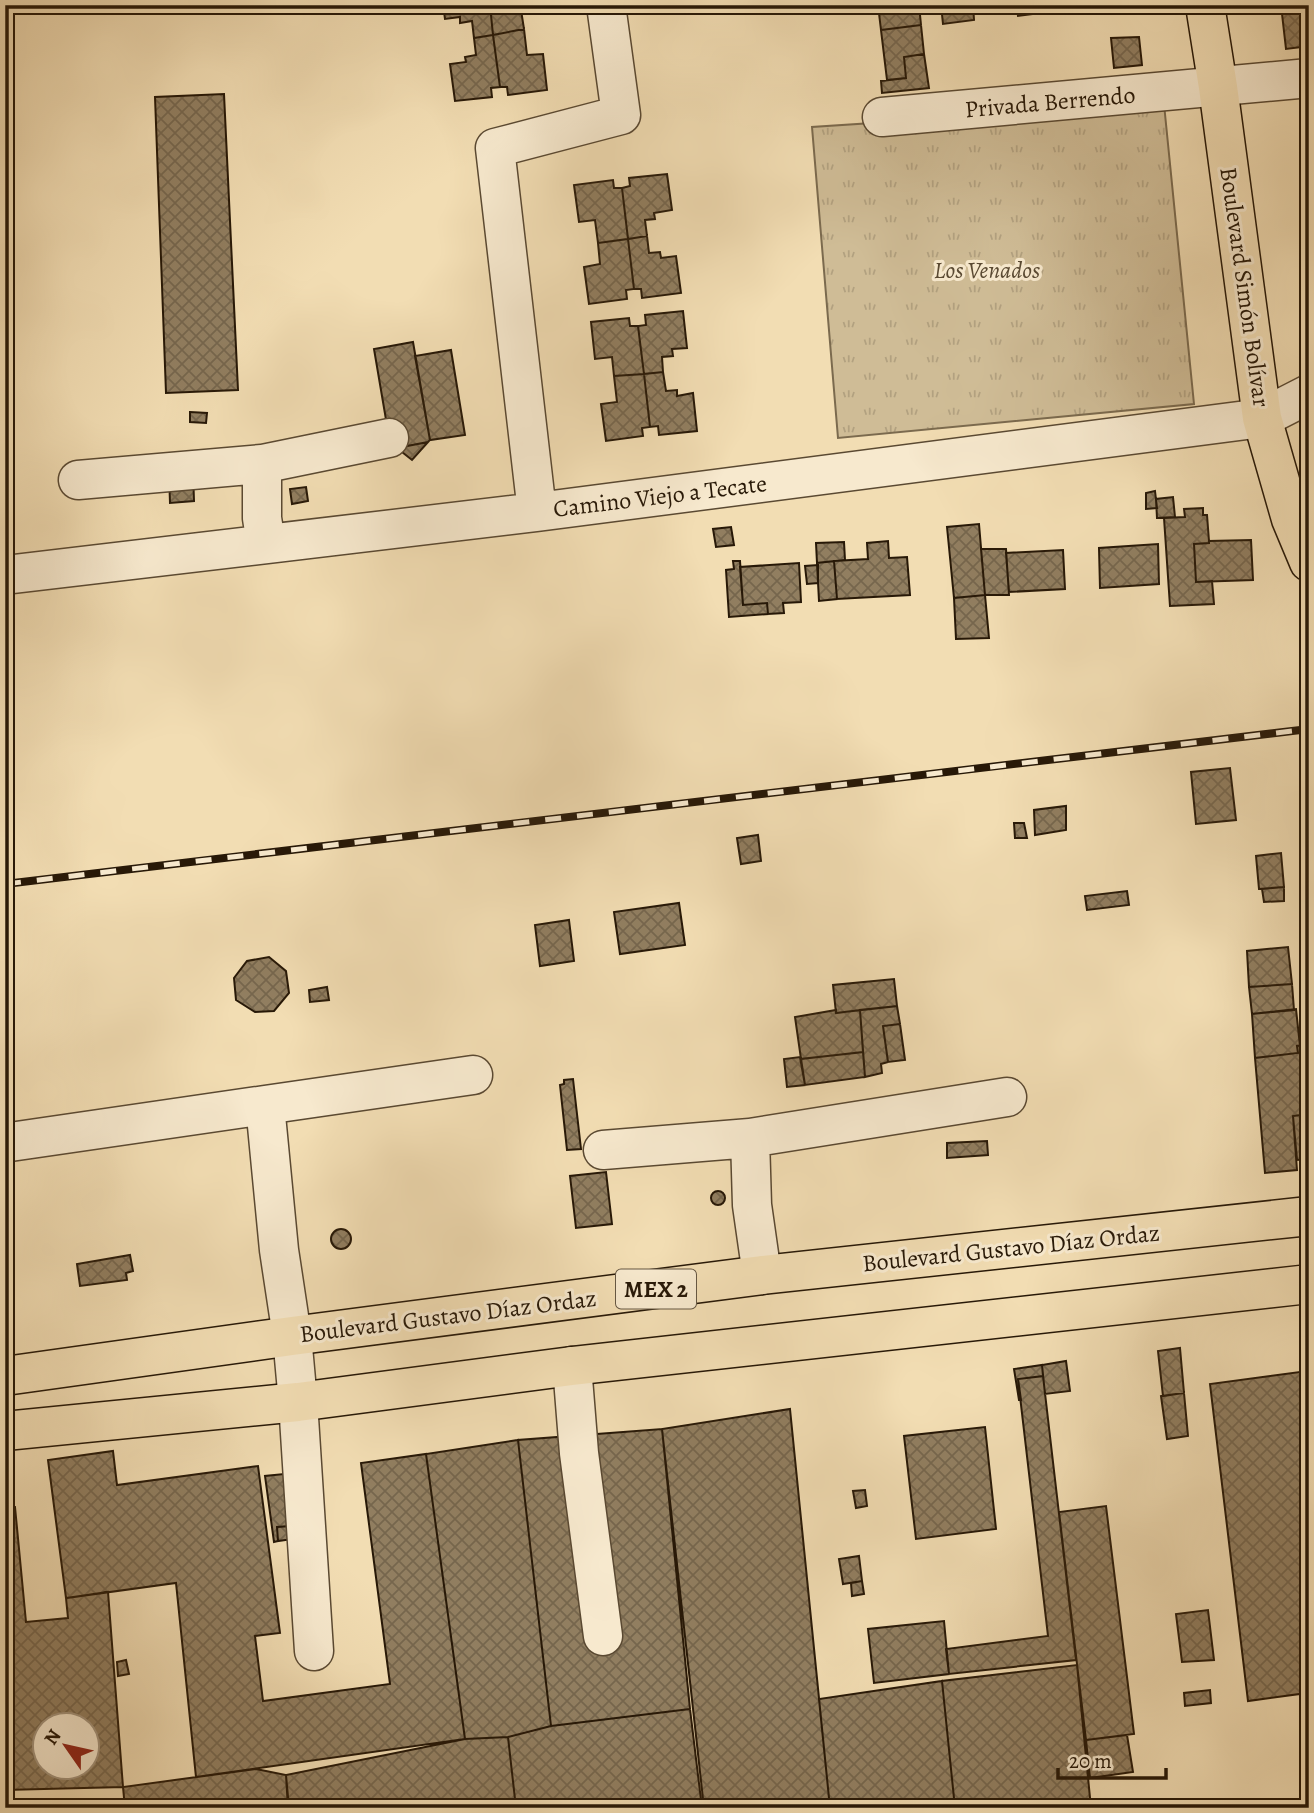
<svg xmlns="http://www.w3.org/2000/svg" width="1314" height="1813" font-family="Alegreya,serif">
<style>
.grass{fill:url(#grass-tufts);stroke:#7b6a4e;stroke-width:2}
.building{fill:url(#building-cross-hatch);stroke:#271807;stroke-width:2;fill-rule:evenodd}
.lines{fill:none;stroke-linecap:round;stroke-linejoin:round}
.minor-casing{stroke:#5a4932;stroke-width:41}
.major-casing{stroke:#271807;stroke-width:41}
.minor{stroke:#f7e9ce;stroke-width:38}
.major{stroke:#f2ddb3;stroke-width:38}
.rail-casing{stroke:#271807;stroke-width:8}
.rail{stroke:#f7e9ce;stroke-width:5;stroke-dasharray:16;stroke-linecap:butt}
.labels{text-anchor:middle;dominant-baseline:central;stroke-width:6;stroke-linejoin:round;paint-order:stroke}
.shield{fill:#f7e9ce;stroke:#655743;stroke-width:2}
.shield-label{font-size:23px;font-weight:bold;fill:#271807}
.street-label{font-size:24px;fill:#271807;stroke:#f7e9ce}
.park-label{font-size:24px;font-style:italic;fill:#594932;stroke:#f7e9ce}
</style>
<defs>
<pattern id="grass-tufts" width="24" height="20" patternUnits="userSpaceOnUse" patternTransform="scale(1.75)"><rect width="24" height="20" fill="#cfbc96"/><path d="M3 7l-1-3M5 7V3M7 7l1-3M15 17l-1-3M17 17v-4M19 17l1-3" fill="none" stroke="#b2a180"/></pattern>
<pattern id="building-cross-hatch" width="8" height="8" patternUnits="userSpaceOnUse" patternTransform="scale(1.75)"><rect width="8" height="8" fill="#917e60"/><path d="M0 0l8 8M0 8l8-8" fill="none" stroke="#76664d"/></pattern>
</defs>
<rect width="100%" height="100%" fill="#f2ddb3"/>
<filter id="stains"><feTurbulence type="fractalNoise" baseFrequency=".00286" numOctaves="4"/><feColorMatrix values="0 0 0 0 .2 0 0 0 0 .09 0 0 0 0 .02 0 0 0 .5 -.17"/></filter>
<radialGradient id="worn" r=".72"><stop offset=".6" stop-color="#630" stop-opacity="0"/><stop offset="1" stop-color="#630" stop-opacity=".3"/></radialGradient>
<path class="grass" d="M1164,104L1194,404L838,438L812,127Z"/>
<path class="building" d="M443,5H490L493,35L474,38L472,21L460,23V17L445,19Z
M490,5H536V9L521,10L524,29L493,35Z
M878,5H919L921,25L881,30Z
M941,5H973L974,20L943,24Z
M1017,5H1064L1065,10L1018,16Z
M1281,5H1309V46L1286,49Z
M921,25L924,54L904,57L906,78L887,80L881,30Z
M524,29L527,55L543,54L547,90L508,95L507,87H500L493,35Z
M493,35L500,87L491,88L492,97L455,101L450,64L466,62L465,57L476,55L474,38Z
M1139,37L1142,65L1114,68L1111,38Z
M924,54L929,88L882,93L881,81L906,78L904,57Z
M224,94L238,390L166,393L155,97Z
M1303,99H1309V139H1306Z
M667,174L672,210L654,213L655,219L645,220L647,236L628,239L622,188L630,186L629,178Z
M613,180L614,188H622L628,239L598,243L595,220L579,222L574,185Z
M647,236L649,253L660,252L661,258L676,256L681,293L642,298L641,289H634L628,239Z
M628,239L634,289L626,290L627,299L589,304L584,267L600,264L598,243Z
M683,311L687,348L672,349L673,356L662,357L663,372L644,374L638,326L646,325L645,315Z
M629,318L630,326H638L644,374L614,376L612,357L595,359L591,322Z
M413,342L430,440L428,442L391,449L374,349Z
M451,350L465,435L430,440L415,356Z
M663,372L666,391L677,390V396L693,393L697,431L659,435L658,426L650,427L644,374Z
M644,374L650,427L642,428L643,436L606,441L601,404L617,402L614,376Z
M190,412L207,413L206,423L190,422Z
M428,442L412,460L397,448Z
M193,471L194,501L170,503L169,472Z
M306,487L308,501L292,504L290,489Z
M1155,491L1157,508L1146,509V493Z
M1173,497L1175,517L1157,518L1156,499Z
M1203,508V515H1207L1209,541V543L1194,544L1196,582L1212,581L1214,604L1170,606L1164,518L1185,517L1184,509Z
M979,524L985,595L954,598L947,527Z
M731,527L734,545L716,547L713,529Z
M1251,540L1253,580L1196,582L1194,544L1209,543V541Z
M888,541L889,558L907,557L910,595L837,599L834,561L868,559L867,543Z
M844,542L845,560L817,563L816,543Z
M1158,544L1159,584L1100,588L1099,548Z
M981,549H1006L1009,595H985Z
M1063,550L1065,589L1009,592L1006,553Z
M733,561H740L743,605L767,603L768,614L729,617L726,570L734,569Z
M834,561L837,599L819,601L817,563Z
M799,563L801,602L783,603L784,613L768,614L767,603L743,605L740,567Z
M818,565V583L807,584L805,566Z
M985,595L989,638L956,639L954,598Z
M1230,768L1236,820L1196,824L1191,772Z
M1066,806V830L1035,835L1034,810Z
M1014,823H1024L1027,838H1015Z
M758,835L761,861L741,864L737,838Z
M1281,853L1284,887L1259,889L1256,856Z
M1284,887V901L1264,902L1262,889Z
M1127,891L1129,905L1087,910L1085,896Z
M679,903L685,945L620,954L614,912Z
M569,920L574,961L540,966L535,925Z
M1288,947L1292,984L1249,987L1247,951Z
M269,957L286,971L289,993L274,1011L255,1012L236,1000L234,978L247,961Z
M894,979L897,1006L836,1013L833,985Z
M1292,984L1294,1010L1252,1014L1249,987Z
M327,987L329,1000L310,1002L309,990Z
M897,1006L900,1024L883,1026L888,1062L881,1064L882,1073L865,1077L860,1010Z
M1296,1009L1300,1046H1297L1298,1053L1255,1058L1252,1014Z
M836,1010V1013L860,1010L863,1052L801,1059L795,1017Z
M900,1024L905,1060L888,1062L883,1026Z
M1306,1045L1309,1087H1305L1309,1114L1293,1116L1297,1170L1265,1173L1255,1058L1298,1053L1297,1046Z
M863,1052L865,1077L805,1085L801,1059Z
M800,1057L805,1085L787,1087L784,1059Z
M573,1079L581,1149L567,1150L560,1085L564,1084V1080Z
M1309,1114V1159L1297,1160L1293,1116Z
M987,1141L988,1155L947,1158V1143Z
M606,1172L612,1224L576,1228L570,1176Z
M711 1198a7 7 0 1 1 14 0a7 7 0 1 1-14 0Z
M331 1239a10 10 0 1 1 20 0a10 10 0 1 1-20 0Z
M130,1255L133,1271L126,1273L127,1280L80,1286L77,1264Z
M1309,1339V1767L1300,1694L1248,1701L1210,1384L1308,1371L1304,1340Z
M1180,1348L1184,1393L1163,1396L1158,1351Z
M1066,1361L1070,1391L1045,1394L1042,1365Z
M1042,1365L1043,1376L1018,1379L1021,1400H1019L1014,1369Z
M1043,1376L1076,1660L949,1674L946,1649L1048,1636L1018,1379Z
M1184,1393L1188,1436L1167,1439L1161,1396Z
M790,1409L830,1808H704L662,1429Z
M985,1427L996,1529L916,1539L904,1436Z
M662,1429L690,1709L551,1726L518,1440Z
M518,1440L551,1726L508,1737L465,1739L426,1454Z
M113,1451L117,1485L258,1466L280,1633L255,1636L263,1701L390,1684L361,1463L426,1454L465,1739L196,1777L176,1583L66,1598L48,1460Z
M284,1474L291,1526L277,1527L278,1541L274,1542L265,1476Z
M865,1490L867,1506L856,1508L853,1491Z
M1106,1506L1134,1734L1086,1740L1059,1512Z
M15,1507L26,1622L68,1618L66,1598L108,1592L123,1787L5,1790V1508ZM46,1726H88V1768H46Z
M291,1526L293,1539L278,1541L277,1527Z
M859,1556L862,1581L843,1584L839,1559Z
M862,1581L864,1594L852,1596L851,1583Z
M1208,1610L1214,1660L1182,1662L1176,1614Z
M944,1621L949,1674L874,1683L868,1629Z
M126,1660L129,1674L118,1676L117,1662Z
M1077,1665L1091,1808H955L942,1681Z
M942,1681L955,1808H830L819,1699Z
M1210,1690L1211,1703L1185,1706L1184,1693Z
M690,1709L702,1808H516L508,1737L551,1726Z
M1127,1735L1133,1772L1090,1778L1086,1740Z
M508,1737L516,1808H289L286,1775L465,1739Z
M256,1769L286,1775L288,1808H125L123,1787Z"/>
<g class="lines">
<g class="minor-casing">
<path id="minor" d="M882,117L1309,78
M78,480L262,464
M537,512L495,148L621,115L606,5
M266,544L262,518V464L389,438
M5,575L537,512L1262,418L1309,394
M750,1138L1007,1097
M10,1142L265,1105
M603,1150L750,1138L752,1205L762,1275
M572,1366L579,1453L603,1636
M314,1651L298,1402L292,1336L279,1250L265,1105L473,1075"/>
</g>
<g class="major-casing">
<path id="major" d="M1205,5L1218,87L1262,418L1291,519L1309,562
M5,1376L292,1336L762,1275L1309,1216
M5,1431L298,1402L572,1366L1309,1284"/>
</g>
<use href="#minor" class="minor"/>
<use href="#major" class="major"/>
<g class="rail-casing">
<path id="rail" d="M5,884L1309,729"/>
</g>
<use href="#rail" class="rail"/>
</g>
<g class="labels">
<rect class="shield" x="616" y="1269.5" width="80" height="39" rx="5"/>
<g class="shield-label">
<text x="656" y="1289">MEX 2</text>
</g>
<g class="street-label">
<text transform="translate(1050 102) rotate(-5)">Privada Berrendo</text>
<text transform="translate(1245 287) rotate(82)">Boulevard Simón Bolívar</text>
<text transform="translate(660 496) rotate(-7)">Camino Viejo a Tecate</text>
<text transform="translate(1011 1248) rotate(-6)">Boulevard Gustavo Díaz Ordaz</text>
<text transform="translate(448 1316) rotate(-7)">Boulevard Gustavo Díaz Ordaz</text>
</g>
<g class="park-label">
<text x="987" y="270">Los Venados</text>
</g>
</g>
<rect width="1314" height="1813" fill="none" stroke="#f2ddb3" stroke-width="28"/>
<rect x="7" y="7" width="1300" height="1799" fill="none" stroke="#271807" stroke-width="3.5"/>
<rect x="14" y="14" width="1286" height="1785" fill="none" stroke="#271807" stroke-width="2"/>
<g transform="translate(66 1746) rotate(304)"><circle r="33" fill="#f7e9ce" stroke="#a4957e" stroke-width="2"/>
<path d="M0-5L12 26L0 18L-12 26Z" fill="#8f2418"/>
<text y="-10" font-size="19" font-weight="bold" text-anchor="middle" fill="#271807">N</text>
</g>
<path d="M1058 1768v10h108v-10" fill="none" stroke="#271807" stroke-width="3.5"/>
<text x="1069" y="1768" font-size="21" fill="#271807" stroke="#f7e9ce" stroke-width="5" paint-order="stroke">20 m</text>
<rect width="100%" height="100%" filter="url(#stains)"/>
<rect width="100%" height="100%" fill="url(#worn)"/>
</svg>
